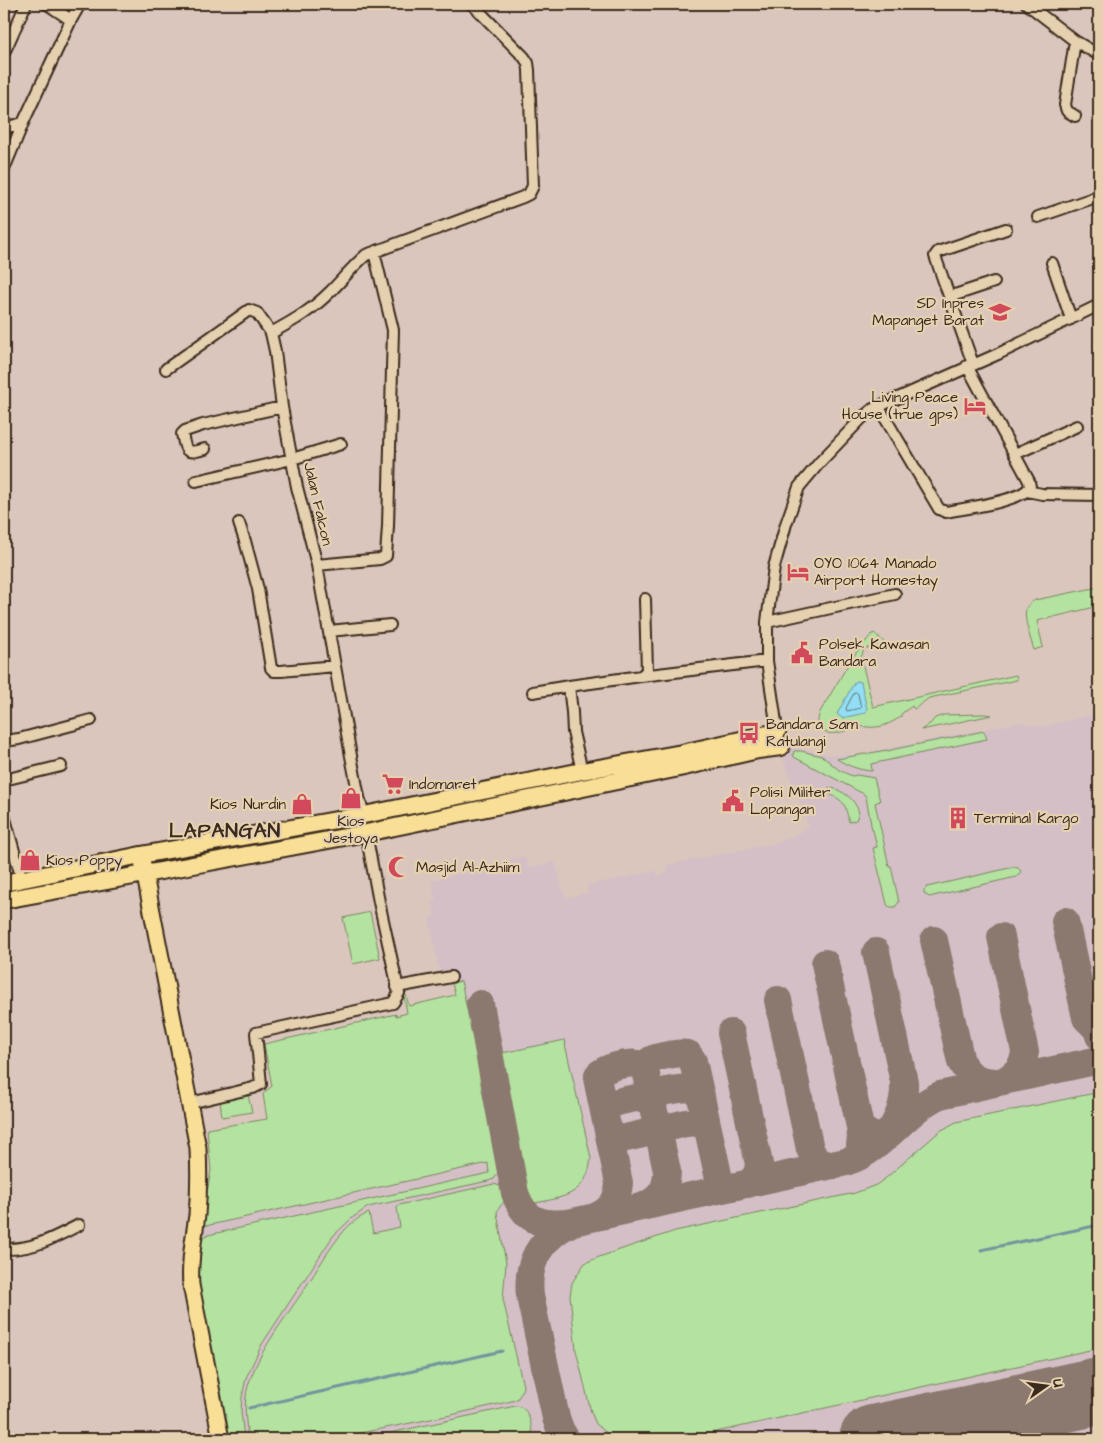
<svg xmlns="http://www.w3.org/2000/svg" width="1103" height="1443" font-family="'Architects Daughter',sans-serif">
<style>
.built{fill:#d4bfc7}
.green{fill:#b4e2a0;stroke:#78865f}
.water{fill:#93def4;stroke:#70969e}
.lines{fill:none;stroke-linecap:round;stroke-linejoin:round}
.shore{stroke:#5e7274;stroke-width:1}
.stream{stroke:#70969e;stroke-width:3}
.taxiway{stroke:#8b786e;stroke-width:28}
.runway{stroke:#8b786e;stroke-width:68}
.minor-casing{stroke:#3b2a1e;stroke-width:14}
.primary-casing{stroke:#3b2a1e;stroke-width:19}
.trunk-casing{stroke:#3b2a1e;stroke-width:20}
.minor{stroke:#e5d0af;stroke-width:10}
.primary{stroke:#f9df96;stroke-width:15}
.trunk{stroke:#f9df96;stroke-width:16}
.labels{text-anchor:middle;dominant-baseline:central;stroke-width:4.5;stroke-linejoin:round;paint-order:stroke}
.poi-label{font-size:15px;fill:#3b2a1e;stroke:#e5d0af;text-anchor:start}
.street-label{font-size:15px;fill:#3b2a1e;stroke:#e5d0af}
.district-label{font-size:20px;font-weight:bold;letter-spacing:1px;fill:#3b2a1e;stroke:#e5d0af}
</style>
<rect width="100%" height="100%" fill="#dbc6bd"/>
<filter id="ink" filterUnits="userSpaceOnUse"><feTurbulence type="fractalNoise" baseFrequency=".02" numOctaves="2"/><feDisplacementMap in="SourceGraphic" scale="10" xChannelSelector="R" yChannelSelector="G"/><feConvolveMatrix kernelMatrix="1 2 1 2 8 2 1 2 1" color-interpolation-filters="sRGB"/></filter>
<g filter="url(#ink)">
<path class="built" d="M1099,713V1439H228L196,1268L205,1204L456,998L452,980L440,975L429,917L435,916L432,901L436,900L431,881L525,856L527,868L555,862L565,898L588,893L587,885L656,871L658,876L668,873L667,865L780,842L808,828L809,826L783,759V755L787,750L798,748L832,755H854L1020,722L1041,727Z"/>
<path class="green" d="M1099,587V606L1037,621L1043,647L1034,650C1031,640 1023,618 1026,609C1027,605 1031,603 1035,600Z
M874,633L886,644L864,649L861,658L873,707L1016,675L1017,680L929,698L914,709L912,706L901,714V717C894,721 884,727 876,727C871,728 865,726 860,727C849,728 828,741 820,727C817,722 818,718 820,712L852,658L871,635Z
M984,714L992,715L921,730L931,723L935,718L944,715Z
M984,731L987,739L871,764L872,771C859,770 848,766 837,759L887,750L888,751L895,749Z
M794,751H801L822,756L839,770L852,776L857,775L874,778L880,801L875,803L889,866H891L899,902L895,907H889L887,904L873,848L877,847L873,830H872L866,797L864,794L858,791L794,757L793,755Z
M829,787C843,791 855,798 859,813L856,820L849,822C845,807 847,802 831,795Z
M1014,867L1018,868L1021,871L1019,875L1016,877L929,897L924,893V890L927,887Z
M370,912L380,958L353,964L343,918Z
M461,981L498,1154L500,1170L494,1179L488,1181L368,1207L352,1218L333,1236L262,1344L246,1378L242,1397L241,1411L244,1439H228L197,1285L199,1237L489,1173L488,1163L201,1227L211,1170L207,1129L267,1119L263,1094L272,1086L264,1044L396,1014V1016L407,1013L404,995H406L409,1006L455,995L452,983Z
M565,1040L566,1044H565L591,1158C587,1194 566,1197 535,1203L528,1197L499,1057L502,1053Z
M1090,1094H1099V1348L684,1439H614L596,1424L591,1412L576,1350L570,1296L572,1283L578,1273L585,1263L599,1257L675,1231L855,1193L876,1185L886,1178L940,1131L956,1122Z
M248,1095L252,1112L222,1117L220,1101Z
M494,1184L503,1187L507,1194C506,1204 498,1205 497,1213L506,1263L503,1299L523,1386C522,1392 520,1396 516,1400L451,1415L330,1439H248C246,1421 243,1404 248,1386C259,1350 285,1319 305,1288C318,1269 329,1248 344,1231C351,1223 359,1217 369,1213L373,1233L400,1227L397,1208L399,1205Z
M515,1406C531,1406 531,1428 533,1439H362Z"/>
<path class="water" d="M857,681L861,682L867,709L865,713L842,718L837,714L854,683Z"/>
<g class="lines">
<path class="shore" d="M856,692L858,694L861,708L847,711L846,708L854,693Z"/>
<path class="stream" d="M981,1250L1099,1225
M249,1408L502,1351"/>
<path class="taxiway" d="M1065,921L1086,1018L1097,1029L1099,1036
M1001,937L1025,1052C1023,1066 1017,1073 1005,1080
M934,940L961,1062C969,1077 981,1082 997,1082
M825,963L860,1127L861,1137L860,1145
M778,1000L810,1149C815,1161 823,1164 836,1165
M480,1004L515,1193C525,1224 545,1226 573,1222L846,1162C884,1150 904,1111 940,1095L1099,1060
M731,1033L759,1164L757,1175L748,1184
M605,1116C605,1112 606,1108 610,1105C614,1102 637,1097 643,1098C648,1099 650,1101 653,1105C653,1101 654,1097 659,1094C665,1090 688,1087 696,1089L701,1096
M860,1127C868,1135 875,1138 886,1136C899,1120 905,1103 904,1082L876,952
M612,1150L614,1143L617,1140L647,1133H654L660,1139L663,1131L666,1128C680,1125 697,1117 708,1129
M644,1206C660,1199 667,1189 667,1171L645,1070C646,1066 647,1062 651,1060C658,1056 681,1052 688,1054L693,1061L719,1179L722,1185L732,1187
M597,1216C612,1209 618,1199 619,1183L598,1083V1075C604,1068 631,1060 640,1065C642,1066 643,1068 645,1070
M566,1439L561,1431L556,1418L530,1296C526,1260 542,1237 573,1222"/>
<path class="runway" d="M873,1439L1099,1391"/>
<g class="minor-casing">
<path id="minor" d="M47,4L71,20
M1027,4L1075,41L1099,55
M4,53L26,4
M1075,116L1067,111L1065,105L1075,41
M4,128L23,123
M4,169L23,123L71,20L80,4
M1038,217L1099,196
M1052,263L1071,319
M949,297L994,282
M271,333C295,320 312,310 331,291C343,279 353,266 366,255L523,197L529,194L533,186L529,70L528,63L524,57L472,4
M973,364L935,256L938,252L1006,229
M166,369L249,310L257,313L271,333L275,351L282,407L297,487L317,565L351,756L359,797L364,815
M878,406L939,509L946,512C965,508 1020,502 1030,487L1029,481L967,366
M205,449C186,454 186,453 182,434L185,431L203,425L282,407
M1015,454L1077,426
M196,481L292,459L341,444
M1027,491L1042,494L1099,495
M239,523L245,541L258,589L271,668L274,671H281L335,666
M317,565L380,559L386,556L388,526L393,330L374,252
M767,622L895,594
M329,631L390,625
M641,676L767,661
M533,692L569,686
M778,736L767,661V622L774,567L786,524L799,487L820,462L862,418L873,409L998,354L1099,305
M4,741L19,739L91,720
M582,771L573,732L572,712L569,686L641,676L647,671L645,599
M4,780L61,766
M4,815L22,880
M397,987L451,977
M190,1103L253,1088L261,1084L256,1033L393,1003L399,993L379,902L366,833
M4,1249C32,1250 54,1238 79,1225"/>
</g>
<g class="primary-casing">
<path id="primary" d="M141,855L198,1148C199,1170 199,1193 197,1215C194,1238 189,1261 191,1285L221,1439"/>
</g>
<g class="trunk-casing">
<path id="trunk" d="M4,883L141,855L364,815L582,771L682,753L777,732
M4,900L366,833L684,767L758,750L781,747"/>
</g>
<use href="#minor" class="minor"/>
<use href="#primary" class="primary"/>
<use href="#trunk" class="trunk"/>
</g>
</g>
<defs>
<g id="school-bare" transform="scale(1.725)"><path d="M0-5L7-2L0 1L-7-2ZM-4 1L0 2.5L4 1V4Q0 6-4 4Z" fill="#d1495b" stroke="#e5d0af" stroke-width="2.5" paint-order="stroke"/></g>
<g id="hotel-bare" transform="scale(1.725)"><path d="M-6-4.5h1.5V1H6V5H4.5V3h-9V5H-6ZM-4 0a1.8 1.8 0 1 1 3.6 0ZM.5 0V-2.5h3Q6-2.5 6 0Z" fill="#d1495b" stroke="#e5d0af" stroke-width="2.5" paint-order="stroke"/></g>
<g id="civic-bare" transform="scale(1.725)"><path d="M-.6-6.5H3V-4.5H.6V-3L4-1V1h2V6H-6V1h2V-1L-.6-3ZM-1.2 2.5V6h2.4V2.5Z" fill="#d1495b" stroke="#e5d0af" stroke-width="2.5" paint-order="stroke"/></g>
<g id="bus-bare" transform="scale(1.725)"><path d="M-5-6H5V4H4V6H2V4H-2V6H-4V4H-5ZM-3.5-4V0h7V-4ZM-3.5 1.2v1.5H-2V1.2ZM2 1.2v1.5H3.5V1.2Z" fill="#d1495b" stroke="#e5d0af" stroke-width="2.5" paint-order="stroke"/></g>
<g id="supermarket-bare" transform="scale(1.725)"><path d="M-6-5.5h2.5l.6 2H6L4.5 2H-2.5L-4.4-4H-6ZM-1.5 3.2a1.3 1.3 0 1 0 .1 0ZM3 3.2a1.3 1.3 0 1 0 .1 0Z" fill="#d1495b" stroke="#e5d0af" stroke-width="2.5" paint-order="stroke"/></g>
<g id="shop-bare" transform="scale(1.725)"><path d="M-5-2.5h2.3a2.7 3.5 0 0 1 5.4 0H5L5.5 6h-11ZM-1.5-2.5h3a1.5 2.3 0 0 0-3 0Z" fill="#d1495b" stroke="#e5d0af" stroke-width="2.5" paint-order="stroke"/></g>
<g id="building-bare" transform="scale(1.725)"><path d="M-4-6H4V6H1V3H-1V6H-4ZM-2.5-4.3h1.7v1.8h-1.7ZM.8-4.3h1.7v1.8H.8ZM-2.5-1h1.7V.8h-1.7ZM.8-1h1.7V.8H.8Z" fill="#d1495b" stroke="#e5d0af" stroke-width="2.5" paint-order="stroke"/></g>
<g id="mosque-bare" transform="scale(1.725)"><path d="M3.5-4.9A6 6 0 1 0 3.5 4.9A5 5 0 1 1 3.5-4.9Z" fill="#d1495b" stroke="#e5d0af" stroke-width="2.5" paint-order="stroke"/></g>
</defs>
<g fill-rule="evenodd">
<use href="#school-bare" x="1000" y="312"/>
<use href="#hotel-bare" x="975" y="406"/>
<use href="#hotel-bare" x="798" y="572"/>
<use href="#civic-bare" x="802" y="653"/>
<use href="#bus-bare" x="749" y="733"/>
<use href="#supermarket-bare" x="393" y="784"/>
<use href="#shop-bare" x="351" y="798"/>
<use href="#civic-bare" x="733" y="801"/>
<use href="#shop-bare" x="302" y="804"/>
<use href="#building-bare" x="958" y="818"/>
<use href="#shop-bare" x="30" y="860"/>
<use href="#mosque-bare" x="399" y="867"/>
</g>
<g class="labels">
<g class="poi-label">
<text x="984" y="303" text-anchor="end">SD Inpres<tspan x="984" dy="17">Mapanget Barat</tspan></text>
<text x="958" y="397" text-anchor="end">Living Peace<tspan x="958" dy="17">House (true gps)</tspan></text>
<text x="814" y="563">OYO 1064 Manado<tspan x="814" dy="17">Airport Homestay</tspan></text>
<text x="819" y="644">Polsek Kawasan<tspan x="819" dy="17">Bandara</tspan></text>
<text x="766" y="724">Bandara Sam<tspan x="766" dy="17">Ratulangi</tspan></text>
<text x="409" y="784">Indomaret</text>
<text x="750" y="792">Polisi Militer<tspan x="750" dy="17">Lapangan</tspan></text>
<text x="286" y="804" text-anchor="end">Kios Nurdin</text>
<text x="974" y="818">Terminal Kargo</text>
<text x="351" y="821" text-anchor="middle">Kios<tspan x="351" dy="17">Jestoya</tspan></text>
<text x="46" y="860">Kios Poppy</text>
<text x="416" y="867">Masjid Al-Azhiim</text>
</g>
<g class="street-label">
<text transform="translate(318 504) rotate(77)">Jalan Falcon</text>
</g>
<g class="district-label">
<text x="225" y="831">LAPANGAN</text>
</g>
</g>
<rect width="1103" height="1443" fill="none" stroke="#e5d0af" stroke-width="20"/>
<rect x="10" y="10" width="1083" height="1423" fill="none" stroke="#3b2a1e" stroke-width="2" filter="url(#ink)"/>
<g transform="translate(1046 1386) rotate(76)" stroke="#e5d0af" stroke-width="4" paint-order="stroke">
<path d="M0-4L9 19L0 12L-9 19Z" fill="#3b2a1e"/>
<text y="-8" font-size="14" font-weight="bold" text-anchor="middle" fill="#3b2a1e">U</text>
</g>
</svg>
